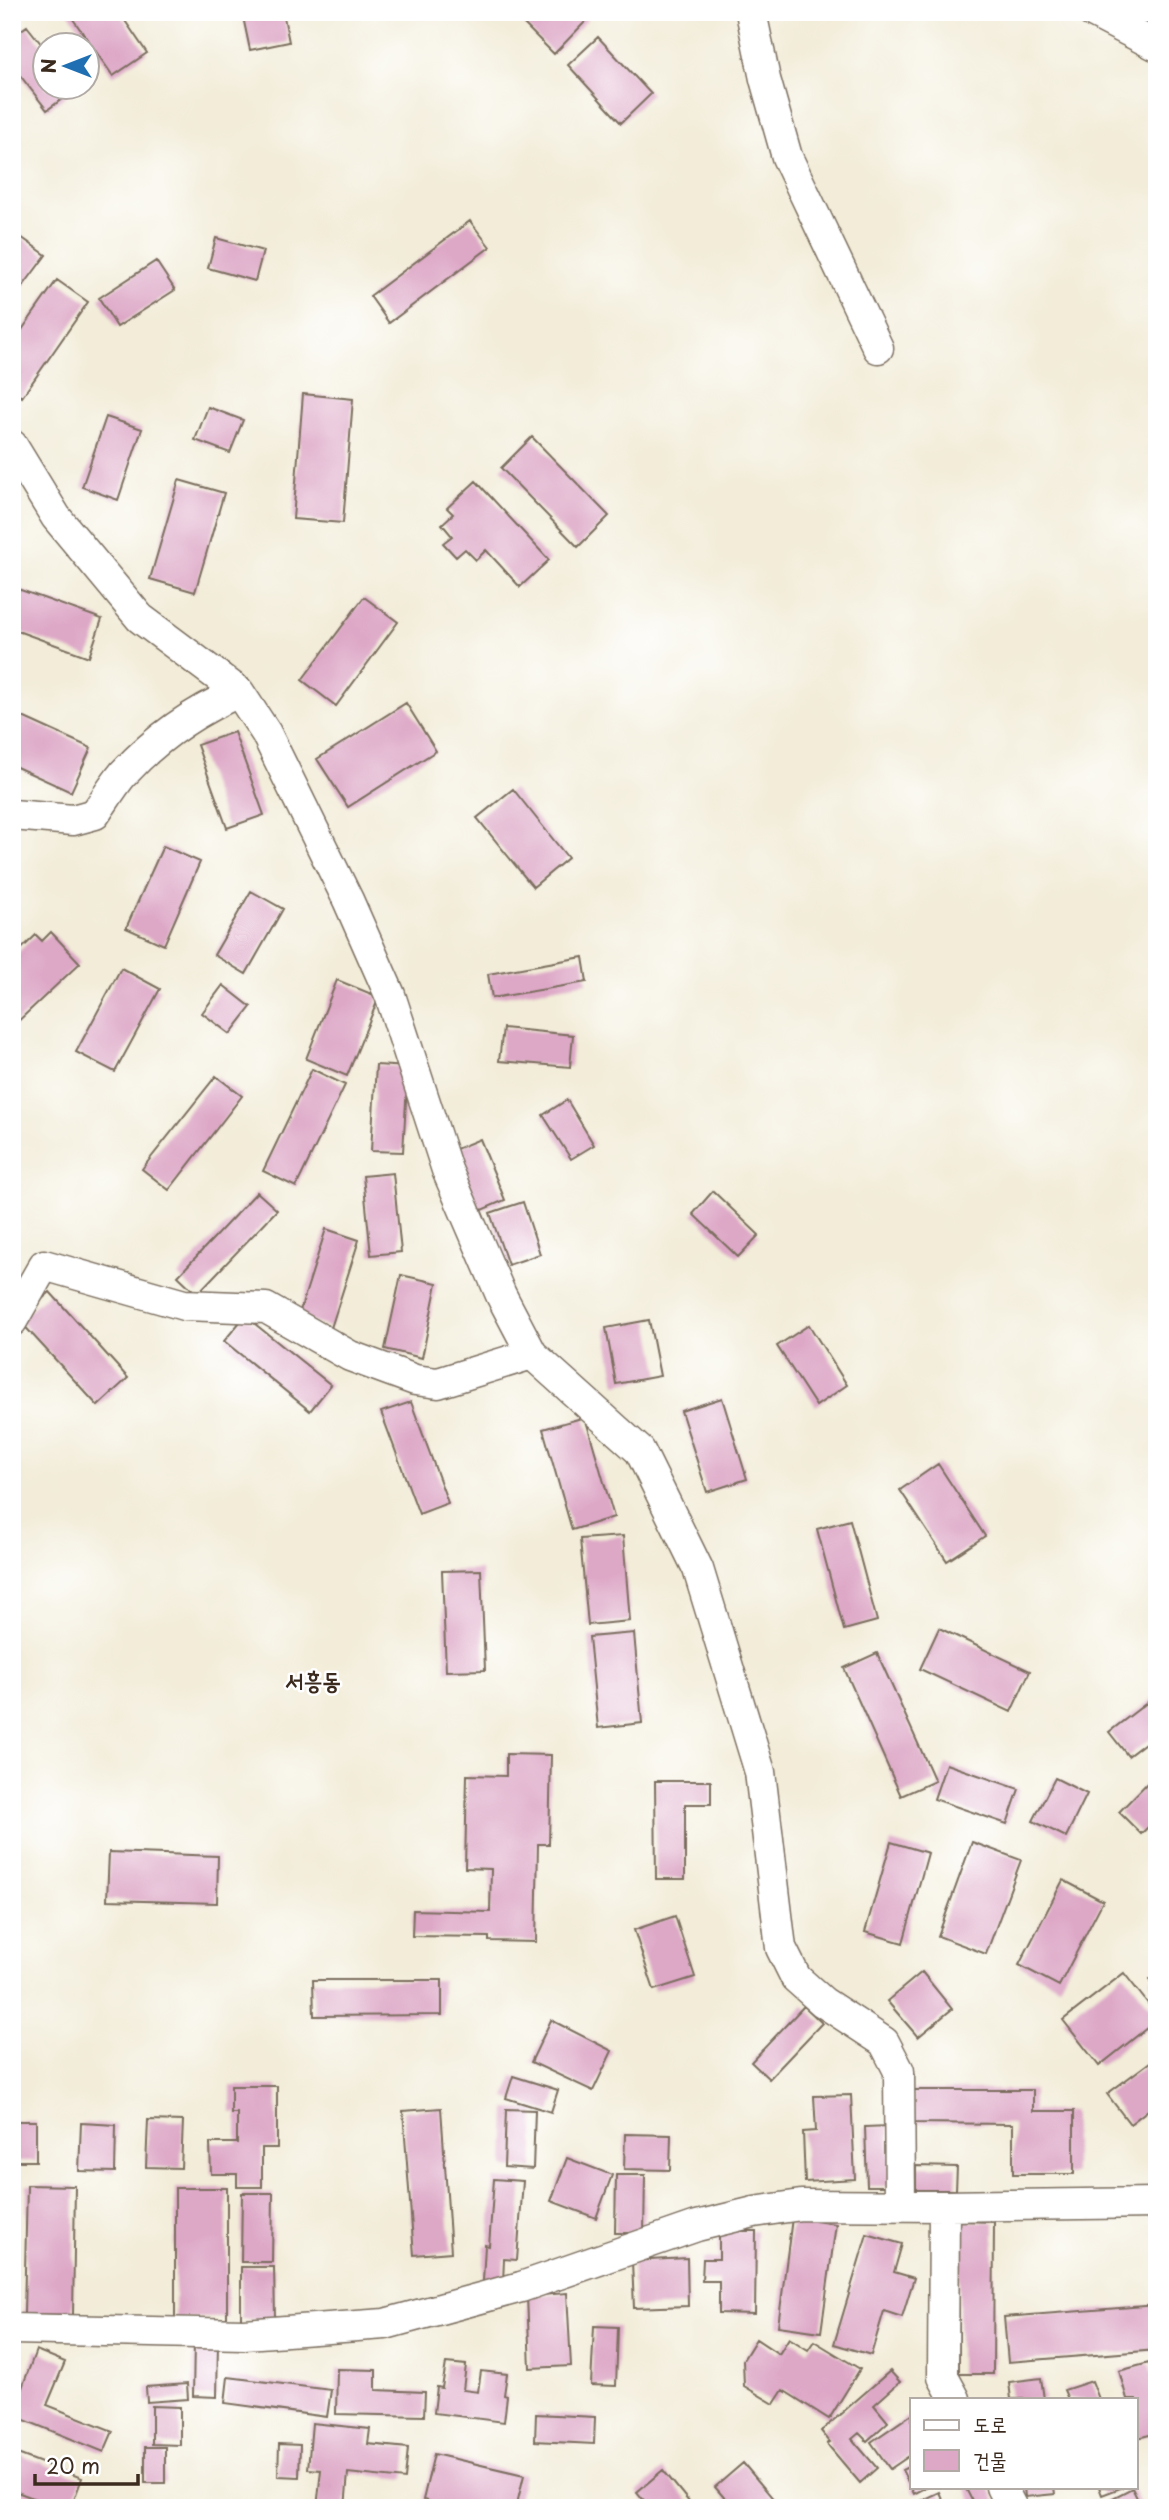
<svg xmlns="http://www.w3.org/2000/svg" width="1169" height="2520" font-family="'Playpen Sans','Poor Story',sans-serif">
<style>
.building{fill:#dda7c6}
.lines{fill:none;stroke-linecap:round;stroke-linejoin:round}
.minor-casing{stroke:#7b6e5f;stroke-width:33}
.minor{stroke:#fff;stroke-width:30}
.labels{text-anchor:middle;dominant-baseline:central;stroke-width:5;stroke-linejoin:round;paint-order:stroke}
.quarter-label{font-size:23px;font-weight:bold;fill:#3b2a1e;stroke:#fff}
</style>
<rect width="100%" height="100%" fill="#fff"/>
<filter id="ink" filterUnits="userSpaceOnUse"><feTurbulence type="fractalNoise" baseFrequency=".0143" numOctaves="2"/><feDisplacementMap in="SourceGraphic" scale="14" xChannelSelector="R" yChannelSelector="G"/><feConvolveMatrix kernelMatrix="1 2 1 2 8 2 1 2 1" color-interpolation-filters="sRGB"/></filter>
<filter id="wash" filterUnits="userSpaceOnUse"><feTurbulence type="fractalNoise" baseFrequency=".00686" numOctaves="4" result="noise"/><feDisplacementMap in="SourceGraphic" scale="28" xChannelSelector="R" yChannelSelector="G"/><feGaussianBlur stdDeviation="1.57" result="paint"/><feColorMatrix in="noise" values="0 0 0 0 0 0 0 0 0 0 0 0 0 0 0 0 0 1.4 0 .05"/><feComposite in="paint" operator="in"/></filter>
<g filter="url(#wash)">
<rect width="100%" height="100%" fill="#f2ecd8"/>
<g id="blocks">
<path class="building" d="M68,12H119L147,53L113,76Z
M242,12H283L289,42L250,50Z
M512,12H579L587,20L554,54Z
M27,26L46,50V88H77L47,110L12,65V37Z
M598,37L651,94L621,123L568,65Z
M470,221L490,247L389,323L370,296Z
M14,232L46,255L12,301V235Z
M216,238L263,251L255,281L208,268Z
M156,261L175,290L117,327L99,298Z
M57,280L88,302L22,397L12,390V344Z
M303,394L353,399L343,523L293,519Z
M208,407L243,420L230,453L195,440Z
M106,417L142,429L118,500L82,487Z
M532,437L609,516L578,547L501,468Z
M179,480L224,493L195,592L150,579Z
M476,481L549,560L520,587L486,550L476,560L465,549L456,557L443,543L452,536L442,524L453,514L447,508Z
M15,588L102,619L89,657L12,629V595Z
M364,597L398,622L336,706L302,680Z
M406,703L436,751L348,807L317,759Z
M16,714L91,748L71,792L12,765V721Z
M234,732L264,815L227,828L197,745Z
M513,789L568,858L533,887L477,818Z
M163,846L200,862L164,945L126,928Z
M251,891L283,909L246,974L214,955Z
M51,932L80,963L12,1027V969L15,966L12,958L36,935L42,941Z
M583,957L587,982L492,998L488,974Z
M121,968L160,989L115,1072L76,1052Z
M337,980L379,997L347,1076L306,1059Z
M223,985L251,1007L230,1034L202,1013Z
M503,1028L573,1035L570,1067L499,1061Z
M376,1065L408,1067L403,1152L371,1151Z
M312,1069L345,1085L296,1187L263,1171Z
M216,1076L242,1096L169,1190L142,1169Z
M567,1100L594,1145L571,1159L543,1115Z
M480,1139L505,1200L477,1212L451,1151Z
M393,1173L401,1252L371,1255L363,1176Z
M713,1191L759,1235L738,1257L693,1214Z
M257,1192L277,1210L197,1294L178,1276Z
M523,1202L540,1254L508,1265L490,1213Z
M326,1229L359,1240L331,1328L298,1317Z
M401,1275L437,1283L422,1358L385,1349Z
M50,1292L128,1378L98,1406L19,1320Z
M245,1316L331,1385L310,1411L224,1341Z
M649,1320L660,1376L616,1384L606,1328Z
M809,1325L847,1385L816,1406L777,1346Z
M722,1398L747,1479L707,1492L681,1411Z
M411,1402L448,1503L419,1514L381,1412Z
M585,1417L614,1517L572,1530L543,1429Z
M938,1464L985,1536L947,1561L900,1490Z
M850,1520L877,1621L844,1630L817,1529Z
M623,1536L630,1621L588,1625L580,1539Z
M481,1570L485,1670L446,1671L442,1571Z
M939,1628L1030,1671L1011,1712L920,1669Z
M634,1633L642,1723L598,1728L589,1637Z
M877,1653L935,1781L901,1796L844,1668Z
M1157,1695V1734L1128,1756L1109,1732Z
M506,1754L551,1755L549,1844H538L536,1942L489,1941V1937L412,1936L413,1910L490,1912L491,1869L465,1868L467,1775L506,1776Z
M946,1764L1019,1789L1007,1824L934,1799Z
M1153,1777L1157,1780V1818L1141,1834L1119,1812Z
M1055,1778L1087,1794L1066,1837L1033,1821Z
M655,1781H711V1804H685V1879H656Z
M891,1842L928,1853L903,1943L865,1932Z
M972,1842L1021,1860L986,1954L938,1936Z
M109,1852L218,1856L217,1903L107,1900Z
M1063,1880L1103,1901L1059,1986L1019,1965Z
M675,1916L695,1977L654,1990L634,1930Z
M922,1972L952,2009L918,2037L887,2001Z
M1124,1973L1157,2015V2020L1099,2066L1063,2020Z
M1157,1976V2000H1156L1150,1979Z
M313,1980H442V2015L314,2016Z
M804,2006L822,2023L769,2079L751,2062Z
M551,2020L612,2051L593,2091L531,2062Z
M1154,2059L1157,2062V2103L1130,2124L1107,2094Z
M513,2076L558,2090L551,2112L506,2098Z
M231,2086H277V2148H262V2187H237V2174H211L210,2143H237V2113H231Z
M913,2090H1033V2111H1074V2174H1013V2124L912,2123Z
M851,2095L855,2179L805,2182L803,2132L816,2131L814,2096Z
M441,2108L451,2252L414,2255L403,2111Z
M506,2109L535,2110L533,2169L504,2167Z
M148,2120L183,2121L181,2168L146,2167Z
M12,2121H36V2161H12Z
M81,2123L116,2125L115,2172L79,2171Z
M889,2126L890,2186H867L865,2127Z
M625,2134L671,2135L670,2170L624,2169Z
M567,2158L612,2175L596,2218L551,2201Z
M916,2166L957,2167L956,2190H916Z
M616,2175H645L644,2233H615Z
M494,2179L523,2181L517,2260L504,2259L503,2282L483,2281L485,2245L489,2246Z
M27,2185L75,2186L73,2315L24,2314Z
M175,2188H227V2318H175Z
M242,2193H273L272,2262H241Z
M792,2218L836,2224L821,2332L778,2326Z
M959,2221L994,2222L993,2374H959Z
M719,2231H756L755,2314L719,2313V2281H702L703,2259H719Z
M867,2234L902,2244L894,2272L914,2278L902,2317L884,2311L871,2355L834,2344Z
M687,2258L688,2306L634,2308L632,2261Z
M241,2267H274L275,2319H241Z
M567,2293L571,2366L530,2368L527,2296Z
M1157,2305V2350L1008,2362L1004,2317Z
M594,2326L618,2327L616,2386L591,2385Z
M789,2338L808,2350L814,2341L860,2369L829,2419L783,2390L774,2404L744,2386L743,2360L756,2339L779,2354Z
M194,2342H218L217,2397L193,2396Z
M36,2350L65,2362L47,2405L113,2431L104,2452L12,2415Z
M446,2363L466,2365L463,2390L478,2392L481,2371L507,2374L504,2395L507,2396L504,2422L434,2413L437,2387L442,2388Z
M1149,2363L1157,2392V2433L1138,2438L1136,2429V2399H1127L1119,2371Z
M337,2369L376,2370V2390L425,2392L424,2416L336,2414Z
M890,2371L900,2382L874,2405L888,2422L867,2441L859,2433L852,2439L877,2468L860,2483L827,2444L830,2442L821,2431Z
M228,2377L331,2390L327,2417L225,2403Z
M1041,2378L1044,2399H1011L1009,2382Z
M1092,2381L1099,2399H1068L1064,2390Z
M187,2384L188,2399L147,2402L146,2387Z
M152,2406L180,2407V2445L152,2444Z
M536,2414L595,2417L594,2444L535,2441Z
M912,2414V2454L890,2469L871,2442Z
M312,2423L370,2429L368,2444L408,2448L405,2479L348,2473L345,2508H317L321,2470L308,2469Z
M279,2444L300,2445L299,2477L278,2476Z
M145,2447H165V2483H145Z
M12,2452L82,2478L71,2508H59L12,2490Z
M434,2454L524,2475L516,2508H457L423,2500Z
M743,2463L781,2508H733L715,2487Z
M912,2465V2487H927L914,2494L902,2470Z
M663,2470L694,2508H650L637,2492Z
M965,2487H989L1000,2508H976Z
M1024,2487H1054L1055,2494L1025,2497Z
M1099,2487H1123L1102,2495Z
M1132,2488L1142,2508H1108L1105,2502Z
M939,2492L946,2508H905Z"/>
</g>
</g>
<g filter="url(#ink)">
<use href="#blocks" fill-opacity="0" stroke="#7b6e5f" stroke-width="2"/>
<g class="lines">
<g class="minor-casing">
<path id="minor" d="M751,12L765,79L787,157L878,348
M1092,12L1157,46
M12,445L56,517L140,618L239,692L266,733L348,900L390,995L447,1170L501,1295L532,1354L640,1451L698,1569L760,1772L781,1948L796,1978L823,2002L884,2042L899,2071L900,2204
M12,815L73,820L95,814C104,801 113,786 123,774C156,738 195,711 239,692
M12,1321L44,1265L184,1305L266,1308L350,1356L415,1380L438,1383L532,1354
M944,2206L943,2377L955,2399
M12,2329L244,2334L385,2324L521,2287L697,2226L754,2212L801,2205L944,2206L1157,2203
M1001,2487L1012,2508"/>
</g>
<use href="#minor" class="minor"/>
</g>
</g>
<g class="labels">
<g class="quarter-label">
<text x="313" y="1679">서흥동</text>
</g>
</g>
<rect width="1169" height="2520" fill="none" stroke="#fff" stroke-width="42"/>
<rect x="910" y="2398" width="228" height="91" fill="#ffffff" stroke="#b1aaa5" stroke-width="2"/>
<rect x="924" y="2420" width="35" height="10" fill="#ffffff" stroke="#b1aaa5" stroke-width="2"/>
<text x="973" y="2432" font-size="21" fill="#3b2a1e">도로</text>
<rect x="924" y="2450" width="35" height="21" fill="#dda7c6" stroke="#b1aaa5" stroke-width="2"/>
<text x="973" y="2468" font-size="21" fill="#3b2a1e">건물</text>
<g transform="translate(66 66) rotate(270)"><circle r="33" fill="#ffffff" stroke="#b1aaa5" stroke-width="2"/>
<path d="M0-5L12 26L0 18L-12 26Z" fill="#1f6fb2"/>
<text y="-10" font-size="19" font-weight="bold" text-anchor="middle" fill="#3b2a1e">N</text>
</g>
<path d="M35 2474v10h103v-10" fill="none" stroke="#3b2a1e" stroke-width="3.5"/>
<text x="46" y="2474" font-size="21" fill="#3b2a1e" stroke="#ffffff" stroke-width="5" paint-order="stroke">20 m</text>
</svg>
